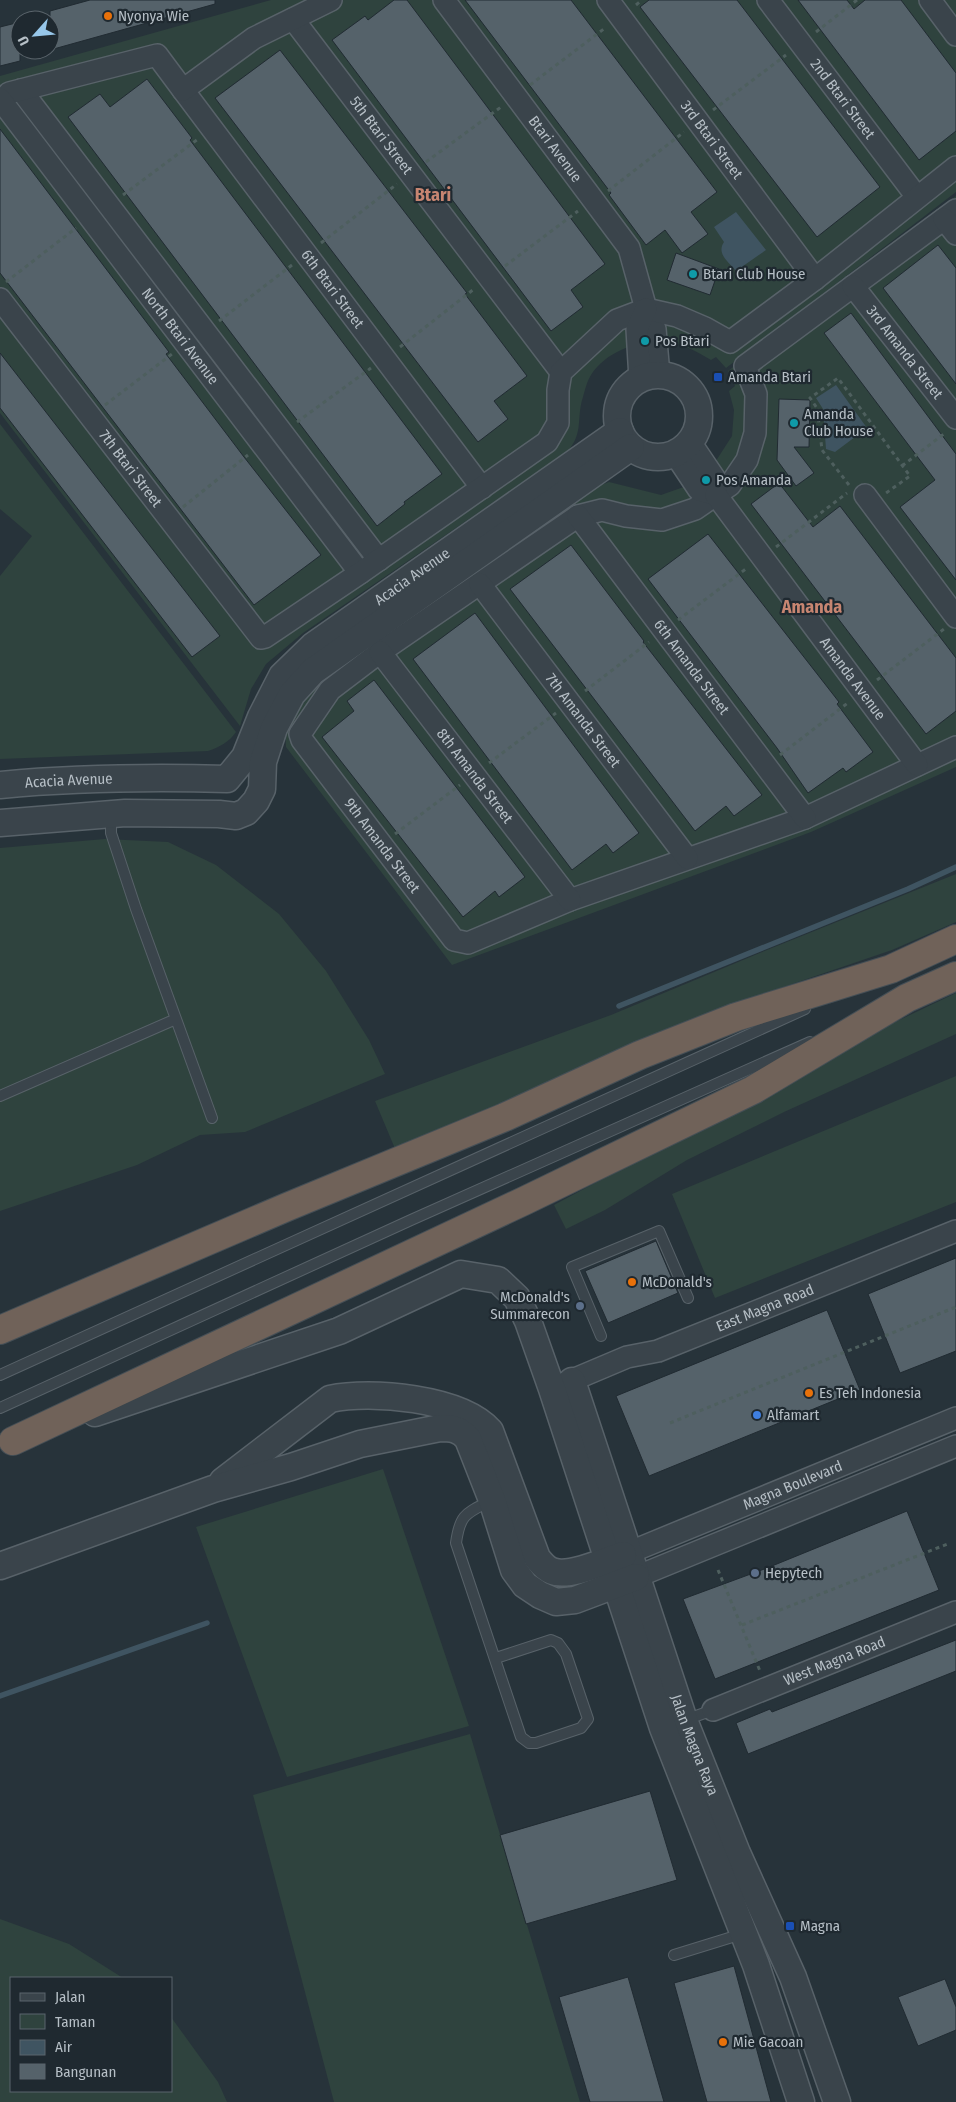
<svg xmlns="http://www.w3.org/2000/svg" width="956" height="2102" font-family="'Fira Sans Condensed',sans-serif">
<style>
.green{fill:#2f433e}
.water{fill:#3f5461}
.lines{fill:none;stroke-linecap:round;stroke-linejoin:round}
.stream{stroke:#3f5461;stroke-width:5.5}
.building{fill:#55626a;stroke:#212b32}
.service-casing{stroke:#586269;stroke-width:12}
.minor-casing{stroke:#586269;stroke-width:24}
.tertiary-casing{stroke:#586269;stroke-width:29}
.motorway-casing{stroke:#454f56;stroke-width:30}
.path{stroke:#4e5f5e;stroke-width:3;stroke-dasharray:4 4;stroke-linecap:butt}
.service{stroke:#3a444b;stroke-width:10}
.minor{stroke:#3a444b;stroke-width:21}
.tertiary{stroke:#3a444b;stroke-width:26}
.motorway{stroke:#706259;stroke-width:28}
.food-dot{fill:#e8710a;stroke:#1f2930;stroke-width:2}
.culture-dot{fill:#0f9aa8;stroke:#1f2930;stroke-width:2}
.transit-dot{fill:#1a4fb4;stroke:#1f2930;stroke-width:2}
.service-dot{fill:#5c6f8a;stroke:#1f2930;stroke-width:2}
.shop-dot{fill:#3f7fe0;stroke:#1f2930;stroke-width:2}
.labels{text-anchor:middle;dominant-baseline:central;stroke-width:4.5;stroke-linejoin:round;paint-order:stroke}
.poi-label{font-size:15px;fill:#b6bfc6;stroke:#1f2930;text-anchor:start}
.street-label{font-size:15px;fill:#b6bfc6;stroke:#1f2930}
.quarter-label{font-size:18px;font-weight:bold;fill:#c78571;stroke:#1f2930}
</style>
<rect width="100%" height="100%" fill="#27333a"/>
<path class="green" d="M271,0H956V192L726,368L716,357L711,360C697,352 684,344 668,342C640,340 607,350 591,375C587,381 585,390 583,397C576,418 584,432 568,451L303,633L266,664L251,689L240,726L0,413V76Z
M956,196V767L811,832L452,965L286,747L285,727L307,693L333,669L598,486L609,482L661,495L695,483L710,470L732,436L734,410L729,391L735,386L728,371Z
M0,424L236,732C229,742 220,747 208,751L0,759V576L32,536L0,509Z
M105,839L168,842L216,865L279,914L326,971L369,1040L385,1074L245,1132L200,1135L137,1165L0,1211V848Z
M956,874V922L892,950L742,1001L396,1151L375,1101L611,1015L767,950Z
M956,993V1034L784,1112L687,1160L605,1210L566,1229L554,1205L891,1024Z
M956,1076V1202L715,1298L672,1194Z
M383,1469L469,1726L287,1777L196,1527Z
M470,1734L580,2102H334L253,1795Z
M0,1919L69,1944L123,1978H11V2091H171V2017L218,2082L227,2102H0Z"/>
<path class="water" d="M736,212L766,250L736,271C729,262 716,254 724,242L714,227Z
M836,385L867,428L835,452L826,449L823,409L816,398Z"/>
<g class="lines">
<path class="stream" d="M619,1006L908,889L956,867
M0,1696L207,1623"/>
</g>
<path class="building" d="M90,0H215V4L50,50V11Z
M394,0H407L605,264L571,290L583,307L551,331L332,40L365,16L368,20Z
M465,0H571L717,192L691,212L708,234L682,253L665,230L646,245L609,195L611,193Z
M649,0H737L880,187L817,237L640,7Z
M798,0H847L854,9L865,0H901L956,73V131L919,160Z
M20,22V61L0,66V27Z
M280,50L467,293L465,294L527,376L494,401L508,419L478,442L215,98Z
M147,79L192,138L190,140L442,474L404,502L405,504L377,526L68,117L100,94L110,107Z
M0,129L169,352L166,354L244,457L321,555L254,605L0,273Z
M938,245L956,268V384L883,288Z
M676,253L719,269L710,295L667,280Z
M851,313L956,454V580L900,507L935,480L824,333Z
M0,353L220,636L192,657L0,408Z
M779,399L810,400L809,447H794L814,473L796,486L777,460Z
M779,483L813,527L840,506L956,658V711L926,734L751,504Z
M708,534L839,702L837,704L873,752L846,772L843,768L808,793L777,748L648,579Z
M571,545L644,641L643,642L762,795L734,816L726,806L695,831L510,589Z
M475,613L639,833L613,853L606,844L572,870L413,659Z
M374,680L525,877L499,897L495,891L463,917L322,737L354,711L347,701Z
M656,1241L678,1293L608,1323L585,1271Z
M956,1258V1351L900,1373L868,1294Z
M827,1310L860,1390L649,1476L616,1396Z
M907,1511L939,1590L715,1679L683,1599L767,1568Z
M956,1640V1671L748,1754L736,1723L770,1709L772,1712Z
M650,1791L677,1880L526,1924L500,1835Z
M734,1966L771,2102H707L674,1983Z
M628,1977L664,2102H590L559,1997Z
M945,1979L956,2007V2030L918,2046L898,1997Z"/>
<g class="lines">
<g class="service-casing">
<path id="service" d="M111,815V833L136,909L212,1118
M0,1096L176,1019
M601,1336L572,1267L659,1231L688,1298
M0,1375L805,1009
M0,1408L411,1220L810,1042
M492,1500C467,1513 460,1513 456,1543L521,1737L529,1743H536L581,1728L588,1719L566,1654L558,1643L551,1640L496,1658
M685,1720L713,1710
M674,1955L742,1934"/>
</g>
<g class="minor-casing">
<g id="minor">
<path id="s1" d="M444,0L629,248L646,309L655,329L659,375"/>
<path id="s2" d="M608,0L815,279"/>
<path id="s3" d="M768,0L917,197"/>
<path d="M930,0L956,35"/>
<path id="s4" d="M293,19L561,372"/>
<path d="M21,90L379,560"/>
<path id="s5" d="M183,90L482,488"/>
<path d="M9,93L157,55L183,90L254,38L331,0"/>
<path id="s6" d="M0,99L360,573"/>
<path id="s7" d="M956,210L745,366L756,394L755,433L747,460L730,485L695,509L662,520L626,516L602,510L578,516L380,652L330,690L300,734L302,740L454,940L468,943L570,900L805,818L956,747"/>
<path d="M944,219L956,234"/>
<path id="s8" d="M853,286L956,418"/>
<path id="s9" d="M0,299L261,638L265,637L360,573L547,442L558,423V390L561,372L617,320L646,309L677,316L705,328L730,342L815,279L956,167"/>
<path d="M640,379L637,329L646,309"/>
<path d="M690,442L715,479L716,495"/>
<path d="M675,454L699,490L716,495"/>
<path id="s10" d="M716,495L917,765"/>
<path d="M865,495L956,617"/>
<path id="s11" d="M578,516L805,818"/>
<path id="s12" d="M480,584L687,858"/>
<path id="s13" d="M380,652L570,900"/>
<path id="s14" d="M556,1387L627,1357L658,1351L956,1231"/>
<path id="s15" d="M628,1553L956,1418"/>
<path d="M636,1577L956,1446"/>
<path id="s16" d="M713,1710L956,1612"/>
</g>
</g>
<g class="tertiary-casing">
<g id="tertiary">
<circle cx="658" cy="416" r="41"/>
<path id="s17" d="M0,785C75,778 152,777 227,779L245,757L261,717L282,676L313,646L620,431"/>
<path d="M0,823L125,813L219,814L236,816L246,812L256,801L262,789L263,762L274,728L292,694L313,671L631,447"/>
<path id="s18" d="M572,1381L684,1720L737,1853L793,1977L837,2102"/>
<path d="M95,1413L339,1331L461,1274L498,1280L517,1298L528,1321L552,1389L663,1728L756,1965L801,2102"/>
<path d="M223,1481L330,1399C371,1390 461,1398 490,1431L537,1558C541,1563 546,1569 552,1571C569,1578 605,1561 623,1555"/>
<path d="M0,1566L213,1489L291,1467L360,1444L440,1428C452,1428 460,1429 468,1439L492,1500L514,1570L525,1585L540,1595L556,1602L575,1600L636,1577"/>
</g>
</g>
<g class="motorway-casing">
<path id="motorway" d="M0,1330L287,1207L505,1117L640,1055L736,1017L891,969L956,939
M13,1441L524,1201L753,1090L907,998L956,976"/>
</g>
<path class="path" d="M636,5L642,0
M816,32L857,0
M530,85L605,28
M713,110L786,55
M426,162L501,107
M608,191L684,132
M123,195L198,139
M321,243L397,184
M505,266L578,211
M6,282L76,228
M219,321L292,265
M400,347L474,289
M105,405L172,354
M297,422L371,368
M902,466L945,433
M849,485L822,450L817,408L810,398L838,378L910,476L886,493
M183,507L248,455
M776,547L847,493
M678,620L747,568
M877,680L944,629
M585,691L649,642
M780,755L849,702
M489,763L556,713
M395,834L460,785
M670,1423L956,1307
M718,1570L760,1671
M742,1625L950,1543"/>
<use href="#service" class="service"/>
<use href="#minor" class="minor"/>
<use href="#tertiary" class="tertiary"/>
<use href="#motorway" class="motorway"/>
</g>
<g class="food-dot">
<circle cx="108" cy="16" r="5"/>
<circle cx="632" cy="1282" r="5"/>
<circle cx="809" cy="1393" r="5"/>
<circle cx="723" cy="2042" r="5"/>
</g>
<g class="culture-dot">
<circle cx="693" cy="274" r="5"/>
<circle cx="645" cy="341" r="5"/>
<circle cx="794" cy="423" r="5"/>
<circle cx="706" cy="480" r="5"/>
</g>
<g class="transit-dot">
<rect x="713" y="372" width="10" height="10" rx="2.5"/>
<rect x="785" y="1921" width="10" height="10" rx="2.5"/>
</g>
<g class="service-dot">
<circle cx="580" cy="1306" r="5"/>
<circle cx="755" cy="1573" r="5"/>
</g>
<circle class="shop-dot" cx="757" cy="1415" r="5"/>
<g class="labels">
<g class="poi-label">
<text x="118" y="16">Nyonya Wie</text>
<text x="703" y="274">Btari Club House</text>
<text x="655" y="341">Pos Btari</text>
<text x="728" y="377">Amanda Btari</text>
<text x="804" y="414">Amanda<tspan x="804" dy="17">Club House</tspan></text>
<text x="716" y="480">Pos Amanda</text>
<text x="642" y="1282">McDonald's</text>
<text x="570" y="1297" text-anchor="end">McDonald's<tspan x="570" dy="17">Summarecon</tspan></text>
<text x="819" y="1393">Es Teh Indonesia</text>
<text x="767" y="1415">Alfamart</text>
<text x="765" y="1573">Hepytech</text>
<text x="800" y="1926">Magna</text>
<text x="733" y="2042">Mie Gacoan</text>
</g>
<g class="street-label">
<text stroke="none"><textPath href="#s3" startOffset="124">2nd Btari Street</textPath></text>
<text stroke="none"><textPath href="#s4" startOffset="146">5th Btari Street</textPath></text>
<text stroke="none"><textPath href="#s2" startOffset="174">3rd Btari Street</textPath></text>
<text stroke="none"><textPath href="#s1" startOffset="186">Btari Avenue</textPath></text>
<text stroke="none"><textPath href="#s5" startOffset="249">6th Btari Street</textPath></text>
<text stroke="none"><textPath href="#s6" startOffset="298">North Btari Avenue</textPath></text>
<text stroke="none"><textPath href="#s8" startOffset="84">3rd Amanda Street</textPath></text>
<text stroke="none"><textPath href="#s9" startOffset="214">7th Btari Street</textPath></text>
<text stroke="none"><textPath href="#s17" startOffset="509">Acacia Avenue</textPath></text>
<text stroke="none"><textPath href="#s11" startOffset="189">6th Amanda Street</textPath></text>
<text stroke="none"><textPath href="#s10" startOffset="229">Amanda Avenue</textPath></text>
<text stroke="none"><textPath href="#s12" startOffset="171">7th Amanda Street</textPath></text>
<text stroke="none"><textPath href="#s13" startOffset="156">8th Amanda Street</textPath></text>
<text stroke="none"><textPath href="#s17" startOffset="69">Acacia Avenue</textPath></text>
<text stroke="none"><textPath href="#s7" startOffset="1048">9th Amanda Street</textPath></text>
<text stroke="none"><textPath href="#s14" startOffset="224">East Magna Road</textPath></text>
<text stroke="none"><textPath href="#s15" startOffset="178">Magna Boulevard</textPath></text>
<text stroke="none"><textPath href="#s16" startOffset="131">West Magna Road</textPath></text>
<text stroke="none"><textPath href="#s18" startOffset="384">Jalan Magna Raya</textPath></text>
</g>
<g class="quarter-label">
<text x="433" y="195">Btari</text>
<text x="812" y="607">Amanda</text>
</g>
</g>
<rect x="10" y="1977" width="162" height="115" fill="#1f2930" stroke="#5b656c"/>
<rect x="20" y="1993" width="25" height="8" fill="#3a444b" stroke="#5b656c"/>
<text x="55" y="2002" font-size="15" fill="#b6bfc6">Jalan</text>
<rect x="20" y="2014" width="25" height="15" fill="#2f433e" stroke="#5b656c"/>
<text x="55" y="2027" font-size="15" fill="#b6bfc6">Taman</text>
<rect x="20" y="2040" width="25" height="15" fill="#3f5461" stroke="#5b656c"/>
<text x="55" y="2052" font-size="15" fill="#b6bfc6">Air</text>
<rect x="20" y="2064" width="25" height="15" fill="#55626a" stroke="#5b656c"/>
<text x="55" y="2077" font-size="15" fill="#b6bfc6">Bangunan</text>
<g transform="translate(35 35) rotate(243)"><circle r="24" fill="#1f2930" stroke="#5b656c"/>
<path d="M0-4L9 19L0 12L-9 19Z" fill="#97c7ea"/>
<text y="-8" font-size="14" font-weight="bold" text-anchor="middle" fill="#b6bfc6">U</text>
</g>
</svg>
